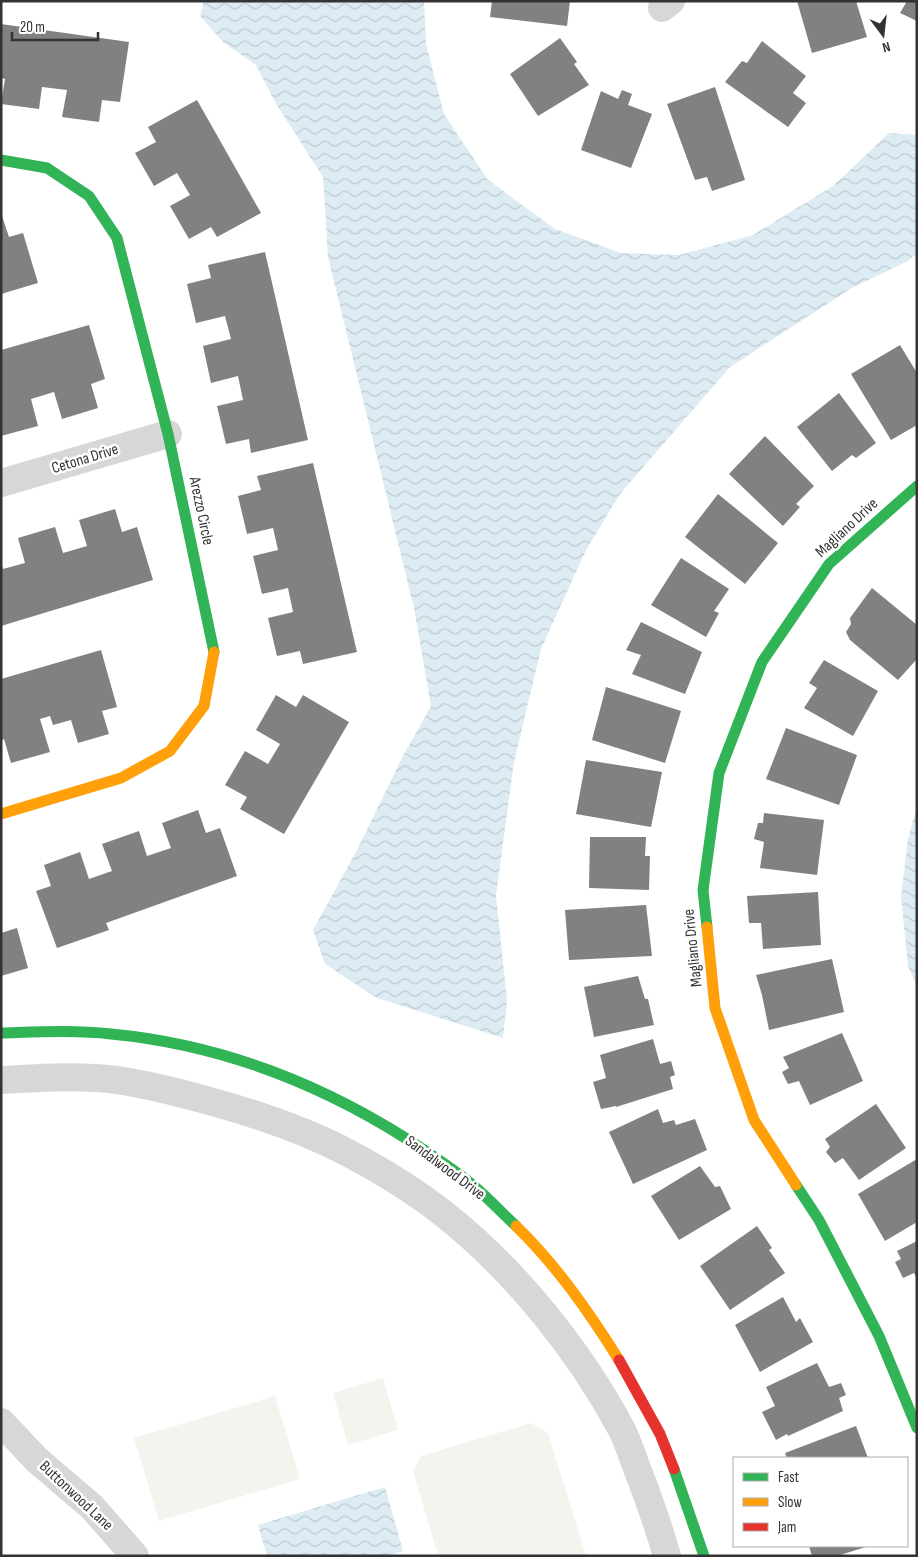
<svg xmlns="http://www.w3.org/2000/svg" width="918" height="1557" font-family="'Sofia Sans Condensed',sans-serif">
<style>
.park{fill:#f1f5ed}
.water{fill:url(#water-waves)}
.building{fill:#818181}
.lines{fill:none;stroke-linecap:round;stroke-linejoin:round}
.street{stroke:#d7d7d7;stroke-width:28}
.fast{stroke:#30b455;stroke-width:11}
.slow{stroke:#ff9f0a;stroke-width:11}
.jam{stroke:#e5322d;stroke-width:11}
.labels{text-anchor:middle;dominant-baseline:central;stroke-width:5;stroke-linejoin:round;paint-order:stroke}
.street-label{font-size:16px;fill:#333;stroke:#fff}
</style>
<defs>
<pattern id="water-waves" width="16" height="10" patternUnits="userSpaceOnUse" patternTransform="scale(1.25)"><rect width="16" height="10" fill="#ddebf3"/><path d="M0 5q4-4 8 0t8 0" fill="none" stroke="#becad1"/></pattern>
</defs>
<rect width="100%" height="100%" fill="#fff"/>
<path class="park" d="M383,1378L398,1430L348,1445L333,1393Z
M275,1396L300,1479L159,1521L134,1438Z
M531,1423L548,1433L586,1556H438L413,1471L421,1456Z"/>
<path class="water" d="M204,1H424L426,44L444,114L488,180L555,229L621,253L679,255L753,235L833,186L889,133L917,135V253L908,261L852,288L730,367L620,494L586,550L541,649L514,762L496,895L507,1001L503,1038L377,998L325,964L313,930L357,850L404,754L431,706L414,608L328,257L323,177L275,102L256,65L223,42L200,16Z
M917,806V987L908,966L901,897L908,839Z
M385,1487L403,1551L387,1556H267L258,1525Z"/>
<path class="building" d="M492,1H570L567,26L490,17Z
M797,1H856L867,37L812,53Z
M907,1H917V21L900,13Z
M1,24L129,42L120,102L102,100L99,122L62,117L67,90L42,87L39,109L1,104L5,79L1,78Z
M560,38L577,62L574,64L589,85L538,116L510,74Z
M762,41L806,76L793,93L806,103L788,127L725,82L742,61L747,63Z
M715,87L745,180L712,191L707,177L695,180L667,104Z
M622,90L632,94L628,105L652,114L631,168L581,150L601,91L618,99Z
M197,100L261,213L217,237L211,227L189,239L170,206L190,195L177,173L154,186L135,153L156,142L148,127Z
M1,213L9,237L23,233L38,283L1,294Z
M265,252L308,440L251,453L249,439L226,444L217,406L243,400L238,376L211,383L203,346L231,339L225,316L196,323L187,284L211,278L208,265Z
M89,325L105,379L91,384L98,408L62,419L54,392L31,399L38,426L1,436V350Z
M900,345L917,373V425L891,440L851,374Z
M839,393L876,443L856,458L852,455L832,471L797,427Z
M765,436L814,486L796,504L800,507L783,526L729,474Z
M313,463L357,652L303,664L300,651L277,656L268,618L293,612L288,588L262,594L253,556L278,550L273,528L247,534L238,496L261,490L257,476Z
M718,494L778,543L745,584L685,537Z
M115,509L122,532L137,527L153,580L1,626V564L3,569L25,563L18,538L55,527L63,553L87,546L79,520Z
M681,558L729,589L714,611L719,613L706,637L651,605Z
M872,588L917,625V659L898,680L850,640L846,632L851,624L850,618Z
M641,622L702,652L685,694L632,674L641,655L626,650Z
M101,650L117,707L102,711L109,734L78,743L71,720L53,725L50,716L40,719L50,752L11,763L4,739L1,740V679Z
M824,660L878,691L853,736L804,708L817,688L809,683Z
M606,687L681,711L665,763L592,740Z
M276,695L296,707L303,695L349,722L284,834L240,809L247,797L225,785L245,751L268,764L280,744L256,730Z
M786,728L857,755L839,805L766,779Z
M586,760L662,772L651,827L576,814Z
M198,810L206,833L220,828L237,876L106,923L109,930L57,948L36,891L51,886L44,865L80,852L89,879L112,871L102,844L139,831L147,856L171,848L162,823Z
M764,813L824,820L817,875L760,868L764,842L754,839L758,823H763Z
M590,837H646L645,856H650L649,890L589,888Z
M818,892L821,945L763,949L761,923H749L747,896Z
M646,905L652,956L569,960L565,910Z
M17,928L28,968L1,976V933Z
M832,959L844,1012L769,1030L762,995L756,975Z
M638,976L645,999H648L654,1025L594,1037L584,987Z
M842,1033L863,1081L810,1105L799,1081L788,1084L782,1072L789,1068L783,1057Z
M653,1039L660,1064L671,1061L675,1075L670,1077L673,1089L616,1107V1106L601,1109L593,1082L606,1078L600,1055Z
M876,1104L906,1148L859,1180L843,1158L835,1163L826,1152L830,1147L825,1139Z
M658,1109L663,1123L674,1120L676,1125L695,1119L707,1150L633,1184L609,1132Z
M917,1159V1222L885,1241L858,1194Z
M700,1166L715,1187L720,1186L731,1209L679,1240L651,1196Z
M757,1226L772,1248L769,1250L785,1273L730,1310L700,1266Z
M917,1241V1279L914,1273L903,1278L895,1262L901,1259L897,1251Z
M783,1297L796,1322L800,1318L813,1342L760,1372L735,1325Z
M817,1363L829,1387L841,1383L846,1395L839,1398L843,1411L788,1436L787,1434L776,1440L762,1412L775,1406L766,1387Z
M856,1426L868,1458H787L785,1453Z
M809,1546H869L837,1556H812Z"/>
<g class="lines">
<path class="street" d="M662,8L671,1
M1,483L168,434
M1,1080C39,1078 79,1075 117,1080C150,1085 181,1093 213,1102C260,1115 307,1131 350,1154C382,1171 416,1192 444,1214C515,1270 580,1351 622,1430C627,1440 631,1452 635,1463C647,1494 658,1524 667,1556
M1,1422L37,1460L92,1507L135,1556"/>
<path class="fast" d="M1,160L47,168L89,196L117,238L168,434L214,652
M707,927L703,890L719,773L762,662L829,564L917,486
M1,1033C38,1032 74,1030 111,1034C217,1044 317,1082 407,1139C430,1154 454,1169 475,1187C489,1199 502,1213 516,1226
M796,1185L819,1220L879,1336L917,1428
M674,1469L704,1556"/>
<path class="slow" d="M1,814L121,778L170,751L204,706L214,652
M707,927L715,1008L754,1120L796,1185
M516,1226C557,1266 589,1312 619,1360"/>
<path class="jam" d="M619,1360L660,1434L674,1469"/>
</g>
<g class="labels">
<g class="street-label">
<text transform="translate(85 459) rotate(-17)">Cetona Drive</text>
<text transform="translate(201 511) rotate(78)">Arezzo Circle</text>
<text transform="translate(847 528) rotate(-43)">Magliano Drive</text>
<text transform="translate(693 948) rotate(-96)">Magliano Drive</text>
<text transform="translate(445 1168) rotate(37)">Sandalwood Drive</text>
<text transform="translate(76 1496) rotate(43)">Buttonwood Lane</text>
</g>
</g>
<rect width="918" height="1557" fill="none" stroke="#333333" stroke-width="5"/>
<rect x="733" y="1457" width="175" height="90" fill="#ffffff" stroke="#adadad"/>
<rect x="743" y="1473" width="25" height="8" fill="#30b455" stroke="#adadad"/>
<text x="778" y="1482" font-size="15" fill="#333333">Fast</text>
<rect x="743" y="1498" width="25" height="8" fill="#ff9f0a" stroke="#adadad"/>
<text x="778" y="1507" font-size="15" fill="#333333">Slow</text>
<rect x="743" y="1523" width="25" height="8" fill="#e5322d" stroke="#adadad"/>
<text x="778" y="1532" font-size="15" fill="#333333">Jam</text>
<g transform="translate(883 35) rotate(165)" stroke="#ffffff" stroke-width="4" paint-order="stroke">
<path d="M0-4L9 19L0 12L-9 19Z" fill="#333333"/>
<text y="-8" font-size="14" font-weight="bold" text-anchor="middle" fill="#333333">N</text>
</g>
<path d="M12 32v8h86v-8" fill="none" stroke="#333333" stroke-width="2.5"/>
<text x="20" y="32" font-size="15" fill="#333333" stroke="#ffffff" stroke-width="4" paint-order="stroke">20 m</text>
</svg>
